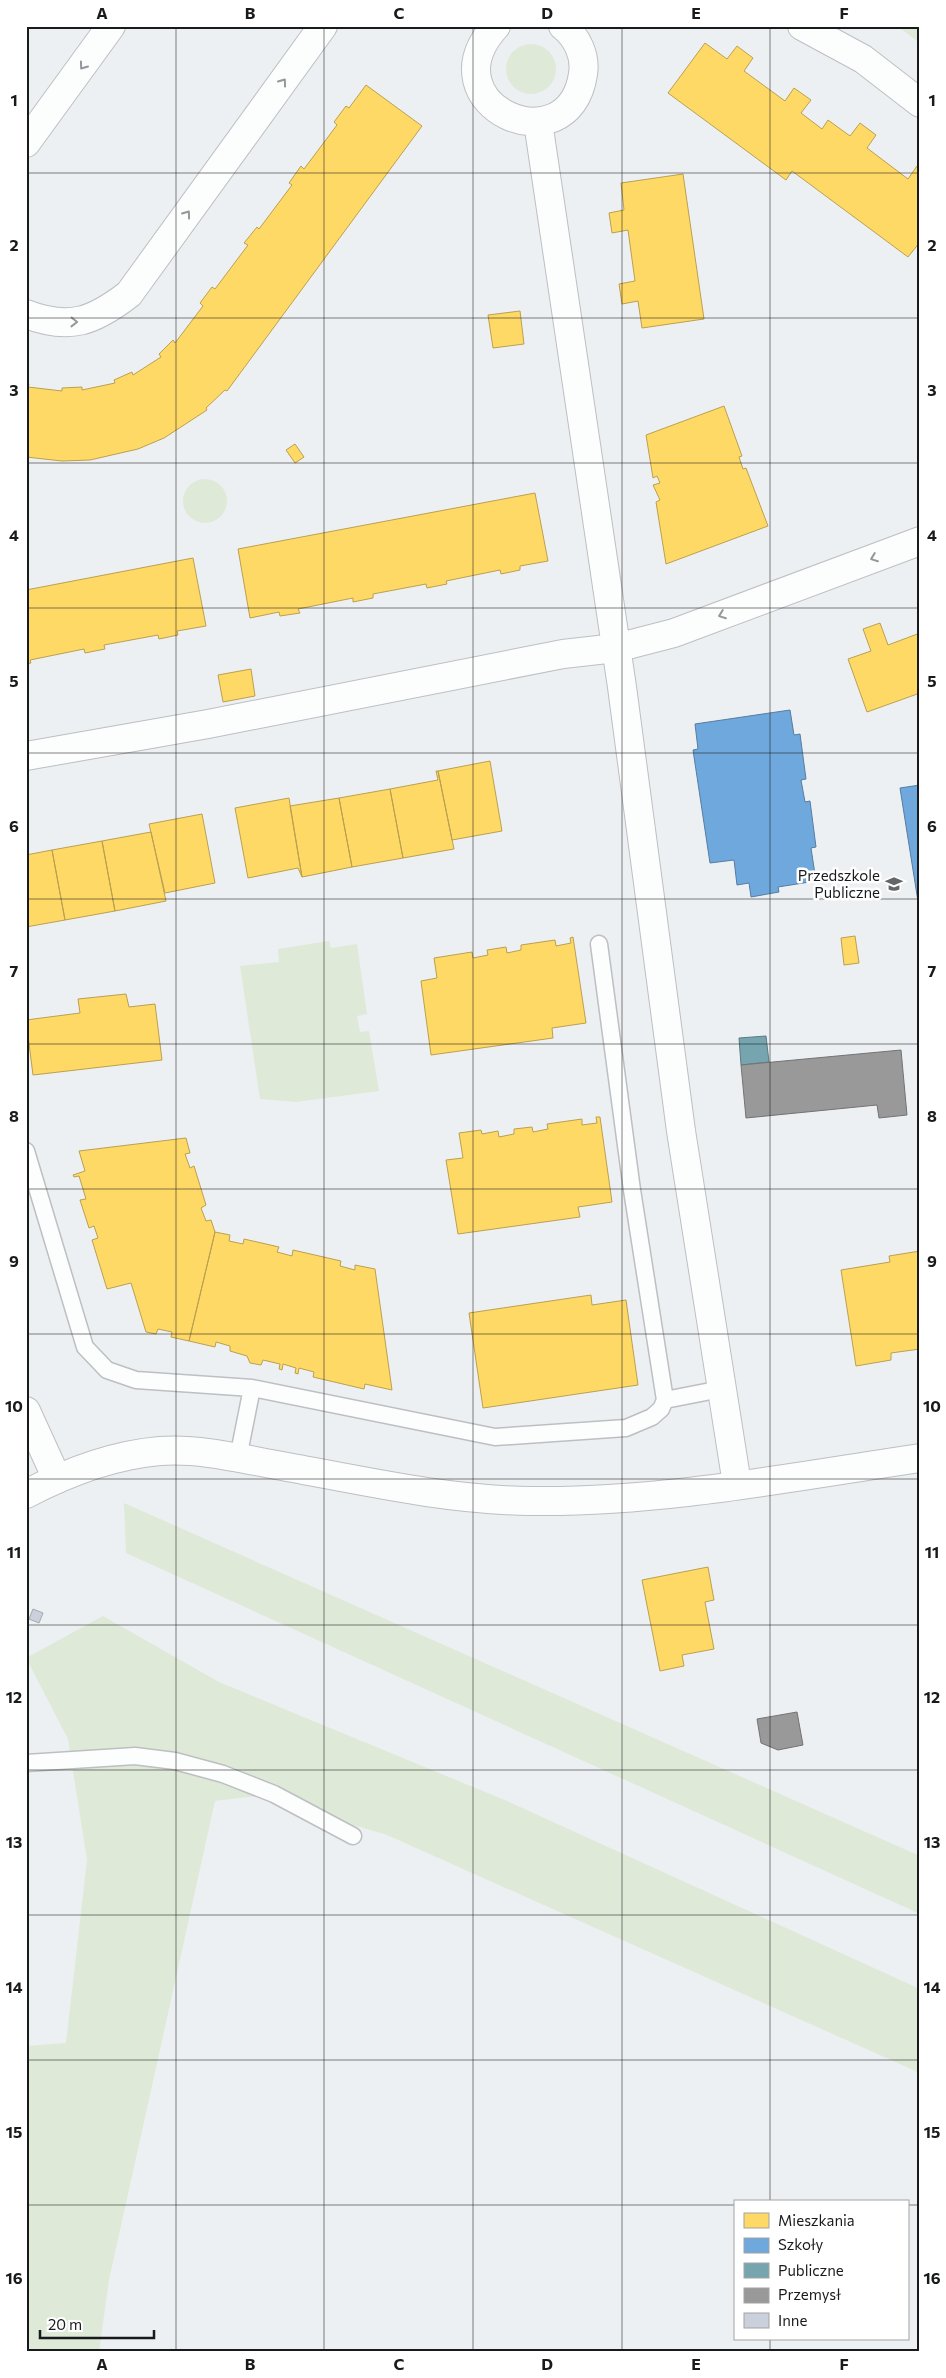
<svg xmlns="http://www.w3.org/2000/svg" width="946" height="2378" font-family="Commissioner,sans-serif">
<style>
.green{fill:#dee9d8}
.homes{fill:#ffd966;stroke:#baa050}
.schools{fill:#6fa8dc;stroke:#557da2}
.public{fill:#76a5af;stroke:#5a7b83}
.industry{fill:#999;stroke:#737374}
.building{fill:#cad1dc;stroke:#a7a9ac}
.lines{fill:none;stroke-linecap:round;stroke-linejoin:round}
.lane-casing{stroke:#bdbfc2;stroke-width:19}
.street-casing{stroke:#bdbfc2;stroke-width:30}
.secondary-casing{stroke:#bdbfc2;stroke-width:30}
.lane{stroke:#fcfdfd;stroke-width:16}
.street{stroke:#fcfdfd;stroke-width:28}
.secondary{stroke:#fcfdfd;stroke-width:28}
.oneway{stroke:#969798}
.grid{fill:none;stroke:#191a1c;stroke-width:1;stroke-opacity:0.55}
.labels{text-anchor:middle;dominant-baseline:central;stroke-width:5;stroke-linejoin:round;paint-order:stroke}
.poi-label{font-size:15px;fill:#191a1c;stroke:#fff;text-anchor:end}
.neatline{fill:none;stroke:#191a1c;stroke-width:2}
.grid-label{font-size:16px;text-anchor:middle;font-weight:bold;fill:#191a1c}
</style>
<rect width="100%" height="100%" fill="#edf0f3"/>
<path class="green" d="M897,26H920V43Z
M506 69a25 25 0 1 1 50 0a25 25 0 1 1-50 0Z
M183 501a22 22 0 1 1 44 0a22 22 0 1 1-44 0Z
M329,941L331,948L357,944L367,1014L357,1016L360,1032L369,1031L379,1091L296,1102L260,1099L240,966L279,962L278,949Z
M124,1503L920,1856V1914L126,1553Z
M103,1616L219,1682L507,1801L920,1989V2073L387,1835L256,1796L215,1801L109,2280L99,2352H26V2046L66,2043L87,1860L68,1739L26,1658Z"/>
<path class="homes" d="M705,43L727,59L737,46L753,58L744,71L785,101L794,88L811,100L801,113L822,129L828,120L850,136L860,123L876,135L867,148L908,179L917,166L920,167V242L908,257L792,171L786,180L668,93Z
M366,85L422,126L227,391L225,390L206,408L207,410L164,438L138,449L90,460L62,461L26,457V383L29,384L28,387L62,391V388L82,387V390L115,383L114,380L132,372L133,375L161,357L159,354L173,340L175,343L203,306L200,303L212,287L215,289L248,245L244,243L257,227L259,229L292,185L289,183L301,166L304,169L337,125L334,122L346,106L349,108Z
M683,174L704,319L642,328L638,301L622,304L619,284L635,281L628,230L612,233L609,213L624,210L621,183Z
M520,311L524,344L493,348L488,315Z
M724,406L742,456L739,457L743,469L746,468L768,526L666,564L656,502L660,500L653,485L660,483L657,476L653,478L646,435Z
M295,444L304,457L295,463L286,450Z
M535,493L548,561L520,566V570L501,574L500,570L446,581L447,584L427,588L426,584L373,594V598L353,602V598L298,609L300,613L280,616L279,612L250,618L238,549Z
M193,558L206,626L177,631L178,635L159,639L158,635L104,645L105,649L85,653L84,649L30,660L31,663L26,664V590Z
M880,623L888,645L920,633V693L867,712L848,659L871,651L863,629Z
M251,669L255,696L223,702L218,675Z
M490,761L502,831L452,840L438,771Z
M436,771H438L454,849L403,858L390,789L438,780Z
M390,789L403,858L352,867L339,798Z
M289,798L302,877L298,868L248,878L235,808Z
M339,798L352,867L302,877L290,806Z
M202,814L215,883L165,893L149,824Z
M151,832L166,901L115,911L102,841Z
M102,841L115,911L65,920L52,850Z
M52,850L65,920L26,927V855Z
M855,936L859,963L844,965L841,938Z
M573,937L586,1023L552,1028L553,1038L431,1055L421,981L437,978L434,958L472,952L473,958L488,955L487,950L506,947L507,953L521,950V945L555,940L556,946L571,943L570,938Z
M126,994L129,1007L155,1004L162,1060L33,1075L26,1020L80,1013L78,999Z
M596,1117H600L612,1202L578,1207L580,1217L458,1234L446,1160L463,1158L459,1133L481,1130L482,1134L498,1131L499,1137L514,1134V1129L532,1127L533,1132L548,1129L547,1124L582,1119V1125L597,1123Z
M186,1138L190,1153L185,1154L190,1168L194,1166L206,1205L201,1208L206,1221L211,1220L215,1232L189,1341L171,1337L172,1332L158,1329L156,1334L146,1332L131,1283L107,1289L92,1240L98,1238L94,1226L89,1228L80,1200L86,1199L79,1176L74,1177L73,1175L85,1171L79,1151Z
M215,1232L230,1235L229,1241L243,1244L244,1239L279,1247L277,1252L292,1256L293,1250L341,1261L340,1266L355,1270V1265L375,1269L392,1390L365,1384L364,1389L313,1377L314,1372L299,1368L298,1374L295,1373L296,1368L283,1364L282,1370L279,1369L280,1364L263,1360L261,1365L250,1363L247,1356L230,1351V1346L216,1342L215,1347L189,1341Z
M920,1251V1349L891,1353V1360L856,1366L841,1270L890,1262L889,1256Z
M591,1295L592,1305L626,1300L638,1385L483,1408L469,1313Z
M708,1567L714,1600L705,1602L714,1649L682,1655L684,1666L660,1671L642,1580Z"/>
<path class="schools" d="M790,710L794,735L800,734L806,779L801,780L805,802L810,801L816,847L811,848L816,881L778,887L779,892L751,897L749,883L737,885L734,860L710,863L693,750L698,749L695,724Z
M920,785V914L900,788Z"/>
<path class="public" d="M766,1036L769,1062L741,1065L739,1038Z"/>
<path class="industry" d="M901,1050L907,1115L879,1118L877,1105L746,1118L741,1065Z
M797,1712L803,1745L778,1750L761,1743L757,1719Z"/>
<path class="building" d="M33,1609L43,1613L39,1623L29,1619Z"/>
<g class="lines">
<g class="lane-casing">
<path id="lane" d="M26,1151L85,1347L107,1370L136,1380L252,1388L495,1437L626,1428L652,1417L661,1409L665,1400L632,1190L599,944
M665,1400L721,1389
M238,1458L252,1388
M26,1763L135,1756L175,1761L223,1774L274,1794L353,1836"/>
</g>
<g class="street-casing">
<path id="street" d="M496,26C424,105 569,169 583,74C586,56 577,37 563,26
M802,26L863,59L920,103
M538,122L622,687L681,1131L737,1484
M26,143L111,26
M26,314C70,331 94,321 129,294L323,26
M26,756L208,724L563,654L616,648L674,633L920,541
M26,1411L57,1479"/>
</g>
<g class="secondary-casing">
<path id="secondary" d="M26,1494C68,1472 112,1455 160,1451C200,1448 243,1459 282,1466C364,1481 447,1500 530,1501C659,1503 792,1477 920,1458"/>
</g>
<use href="#lane" class="lane"/>
<use href="#street" class="street"/>
<use href="#secondary" class="secondary"/>
</g>
<defs><path id="oneway-chevron" d="M-2-3.5L2.5 0L-2 3.5" fill="none" stroke-width="1.6" stroke-linecap="round" stroke-linejoin="round" transform="scale(1.25)"/></defs>
<g class="oneway">
<use href="#oneway-chevron" transform="translate(83 66) rotate(126)"/>
<use href="#oneway-chevron" transform="translate(283 82) rotate(-54)"/>
<use href="#oneway-chevron" transform="translate(187 214) rotate(-54)"/>
<use href="#oneway-chevron" transform="translate(74 322) rotate(1)"/>
<use href="#oneway-chevron" transform="translate(874 558) rotate(159)"/>
<use href="#oneway-chevron" transform="translate(722 615) rotate(159)"/>
</g>
<path class="grid" d="M176,26V2352M324,26V2352M473,26V2352M622,26V2352M770,26V2202M26,173H920M26,318H920M26,463H920M26,608H920M26,753H920M26,899H920M26,1044H920M26,1189H920M26,1334H920M26,1479H920M26,1625H920M26,1770H920M26,1915H920M26,2060H920M26,2205H735M907,2205H920M770,2339V2352"/>
<defs>
<g id="school-bare" transform="scale(1.35)"><path d="M0-5L7-2L0 1L-7-2ZM-4 1L0 2.5L4 1V4Q0 6-4 4Z" fill="#636567" stroke="#fff" stroke-width="2.5" paint-order="stroke"/></g>
</defs>
<g fill-rule="evenodd">
<use href="#school-bare" x="894" y="884"/>
</g>
<g class="labels">
<g class="poi-label">
<text x="880" y="875">Przedszkole<tspan x="880" dy="17">Publiczne</tspan></text>
</g>
</g>
<rect width="946" height="2378" fill="none" stroke="#ffffff" stroke-width="55"/>
<rect x="734" y="2200" width="175" height="140" fill="#ffffff" stroke="#a3a3a4"/>
<rect x="744" y="2213" width="25" height="15" fill="#ffd966" stroke="#a3a3a4"/>
<text x="778" y="2226" font-size="15" fill="#191a1c">Mieszkania</text>
<rect x="744" y="2238" width="25" height="15" fill="#6fa8dc" stroke="#a3a3a4"/>
<text x="778" y="2250" font-size="15" fill="#191a1c">Szkoły</text>
<rect x="744" y="2263" width="25" height="15" fill="#76a5af" stroke="#a3a3a4"/>
<text x="778" y="2276" font-size="15" fill="#191a1c">Publiczne</text>
<rect x="744" y="2288" width="25" height="15" fill="#999999" stroke="#a3a3a4"/>
<text x="778" y="2300" font-size="15" fill="#191a1c">Przemysł</text>
<rect x="744" y="2313" width="25" height="15" fill="#cad1dc" stroke="#a3a3a4"/>
<text x="778" y="2326" font-size="15" fill="#191a1c">Inne</text>
<path d="M40 2330v8h114v-8" fill="none" stroke="#191a1c" stroke-width="2.5"/>
<text x="48" y="2330" font-size="15" fill="#191a1c" stroke="#ffffff" stroke-width="4" paint-order="stroke">20 m</text>
<rect x="28" y="28" width="890" height="2322" class="neatline"/>
<g class="grid-label">
<text x="102" y="19">A</text>
<text x="250" y="19">B</text>
<text x="399" y="19">C</text>
<text x="547" y="19">D</text>
<text x="696" y="19">E</text>
<text x="844" y="19">F</text>
<text x="14" y="106">1</text>
<text x="932" y="106">1</text>
<text x="14" y="251">2</text>
<text x="932" y="251">2</text>
<text x="14" y="396">3</text>
<text x="932" y="396">3</text>
<text x="14" y="541">4</text>
<text x="932" y="541">4</text>
<text x="14" y="687">5</text>
<text x="932" y="687">5</text>
<text x="14" y="832">6</text>
<text x="932" y="832">6</text>
<text x="14" y="977">7</text>
<text x="932" y="977">7</text>
<text x="14" y="1122">8</text>
<text x="932" y="1122">8</text>
<text x="14" y="1267">9</text>
<text x="932" y="1267">9</text>
<text x="14" y="1412">10</text>
<text x="932" y="1412">10</text>
<text x="14" y="1558">11</text>
<text x="932" y="1558">11</text>
<text x="14" y="1703">12</text>
<text x="932" y="1703">12</text>
<text x="14" y="1848">13</text>
<text x="932" y="1848">13</text>
<text x="14" y="1993">14</text>
<text x="932" y="1993">14</text>
<text x="14" y="2138">15</text>
<text x="932" y="2138">15</text>
<text x="14" y="2284">16</text>
<text x="932" y="2284">16</text>
<text x="102" y="2370">A</text>
<text x="250" y="2370">B</text>
<text x="399" y="2370">C</text>
<text x="547" y="2370">D</text>
<text x="696" y="2370">E</text>
<text x="844" y="2370">F</text>
</g>
</svg>
